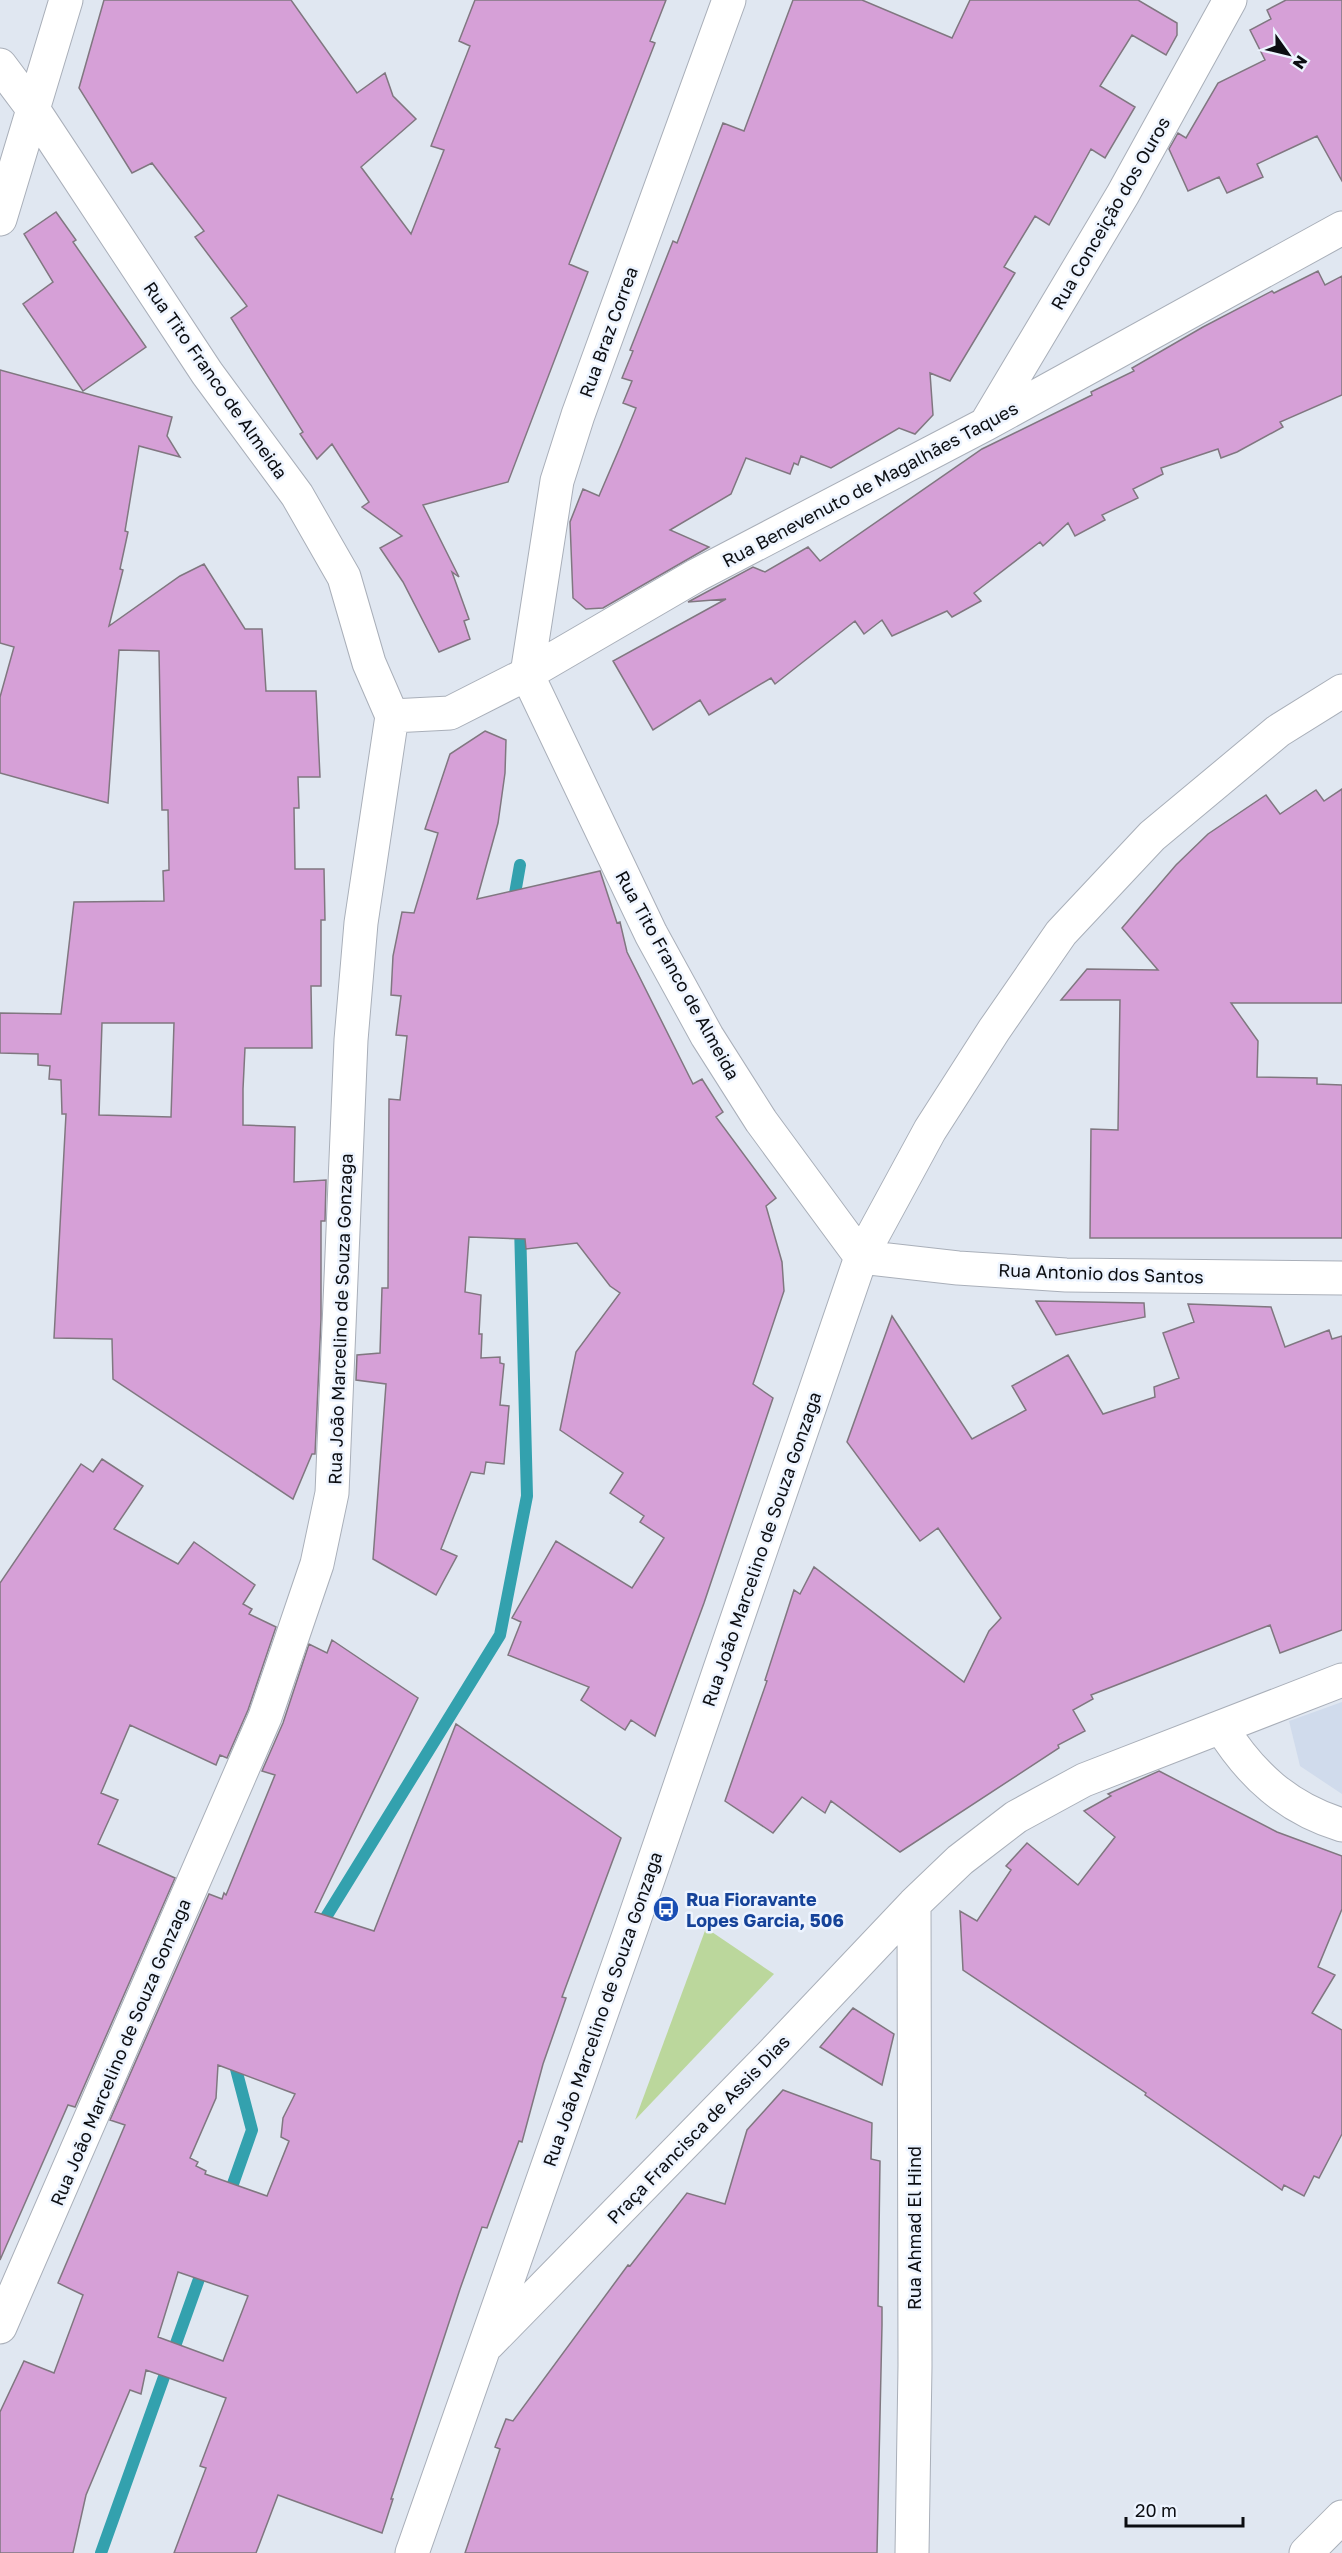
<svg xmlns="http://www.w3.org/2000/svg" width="1342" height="2553" font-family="'Golos Text',sans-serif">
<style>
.built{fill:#d0dbec}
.green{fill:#bbd79c}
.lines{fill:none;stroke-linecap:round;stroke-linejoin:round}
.stream{stroke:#33a1ae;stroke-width:12}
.building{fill:#d6a0d7;stroke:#807780;stroke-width:1.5;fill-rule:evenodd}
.minor-casing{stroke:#a9afb9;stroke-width:35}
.minor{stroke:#fff;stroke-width:33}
.labels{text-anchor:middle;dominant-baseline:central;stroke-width:5;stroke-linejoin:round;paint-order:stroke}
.street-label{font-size:18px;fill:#0c0e12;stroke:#edf4ff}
.transit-label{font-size:18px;font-weight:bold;fill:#164399;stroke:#edf4ff;text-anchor:start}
</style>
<rect width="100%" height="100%" fill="#e0e7f1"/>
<path class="built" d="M1342,1702V1794L1300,1766L1289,1721Z"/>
<path class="green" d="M706,1928L774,1974L635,2120Z"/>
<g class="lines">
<path class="stream" d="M513,905L520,865
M318,1930L500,1635L527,1496L520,1225
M228,2198L252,2130L236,2069L242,2058
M101,2553L204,2265"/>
</g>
<path class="building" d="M104,0H291L357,93L385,73L393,96L416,119L361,167L411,234L444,150L431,146L470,46L459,41L475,0H666L650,41L655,43L569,264L588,272L508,482L423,505L459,577L452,572L469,619L464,621L470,639L439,652L403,582L380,548L402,536L362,507L369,502L332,444L317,459L300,434L303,432L231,318L247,306L195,237L204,231L152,163L132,173L79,88Z
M793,0H862L952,38L970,0H1138L1177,23V35L1166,55L1132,35L1100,86L1135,107L1105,158L1091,149L1049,225L1035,216L1004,267L1015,273L950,381L930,373L933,415L915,434L899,428L831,468L801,456L798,465L794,463L790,474L746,458L731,494L670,530L709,547L603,608L586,609L573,598L570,522L583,489L599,496L620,447L636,408L623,403L632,381L622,378L633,351L630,350L673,241L677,243L723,123L744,131Z
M1286,0H1342V181L1317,136L1257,164L1263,177L1227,193L1219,177L1188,191L1169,149L1178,133L1186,138L1218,83L1265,60L1250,30L1271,19L1267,10Z
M56,212L76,240L73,242L146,347L83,391L23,304L53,282L24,234Z
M1318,271L1325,285L1342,276V395L1280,422L1283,427L1237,452L1221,458L1218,449L1161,468L1163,474L1133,489L1138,498L1102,515L1105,520L1075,536L1068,523L1043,546L1040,542L974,593L981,601L952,617L947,611L892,636L882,620L864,634L855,621L775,684L771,678L709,715L700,700L653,730L613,661L726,599L688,602L753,567L765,572L808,547L820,561L982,449L1092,395L1091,392L1134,371L1132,368L1203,327L1272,291L1274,293Z
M0,370L172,417L167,436L180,457L139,446L125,531L128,532L120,569L123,570L109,626L180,576L204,564L245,629H262L266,691H316L320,777H298L299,808H294L295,869H324L325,920H321V986H311L312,1048H245L243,1089V1125L295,1127L294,1182L326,1180L325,1221H321V1319L315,1454H312L293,1499L113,1379L112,1339L54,1338L66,1114H62L61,1080L49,1079L50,1066L38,1065V1054L0,1053V1013L61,1014L74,902L164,901L163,871L169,870L168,810H162L159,651L119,650L108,803L0,773V697L14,647L0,643ZM102,1023H174L171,1117L99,1115Z
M485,731L506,740L505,773L498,823L477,899L600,871L617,923L620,922L627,952L693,1084L702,1079L723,1112L716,1117L776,1198L766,1206L782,1262L784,1291L753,1384L773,1398L704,1603L655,1736L631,1720L625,1730L581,1700L589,1687L508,1655L521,1622L512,1618L556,1541L632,1588L664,1538L640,1522L644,1516L610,1493L623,1473L560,1430L576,1352L620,1293L610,1286L577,1243L526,1249L525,1239L469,1237L465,1292L481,1295L479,1334H482L481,1358L500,1357V1363L504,1364L500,1405L509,1406L504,1464L486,1462L484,1474L471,1472L441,1549L457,1556L436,1595L373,1559L386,1384L356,1380L357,1355L380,1353L382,1288H388L389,1099L400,1100L407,1036L396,1035L401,996L391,995L393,956L402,912L414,913L438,833L425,829L450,754Z
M1342,789V1003H1231L1258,1041L1257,1077L1317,1078V1084L1342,1085V1238H1090L1091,1129L1118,1130L1120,1000H1061L1087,969L1158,970L1122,928L1176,865L1208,834L1266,795L1280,814L1316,790L1324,801Z
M1036,1301L1144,1303L1145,1317L1056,1335Z
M1188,1304L1271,1307L1285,1347L1329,1330L1332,1339L1342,1336V1630L1280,1653L1270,1625L1091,1695L1093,1699L1073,1710L1085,1731L1058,1745L1059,1748L900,1852L831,1801L825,1813L802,1797L773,1833L725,1801L767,1681L765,1680L794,1590L800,1594L814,1567L964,1682L989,1631L1001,1618L938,1528L920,1541L847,1442L892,1316L972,1439L1026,1410L1012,1386L1068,1355L1103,1414L1155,1397L1154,1387L1179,1378L1163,1333L1194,1322Z
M102,1459L143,1486L114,1529L178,1564L194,1542L255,1585L243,1604L252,1609L249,1614L276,1627L248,1710L227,1758L220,1755L216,1765L130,1725L101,1793L118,1800L98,1844L175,1878L75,2107L68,2105L0,2260V1583L81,1464L93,1472Z
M332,1640L418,1698L315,1912L374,1931L456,1724L621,1838L562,1997L566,1998L543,2064L522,2142L519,2141L487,2228L482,2227L460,2289L391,2499H393L382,2533L278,2495L256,2553H174L206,2468L200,2466L226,2398L146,2370L141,2394L130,2390L86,2495L73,2553H0V2412L24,2361L54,2373L83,2295L58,2283L125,2125L110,2120L209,1894L222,1899L224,1893L226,1895L275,1775L262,1771L283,1723L309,1644L327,1653ZM218,2065L295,2094L283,2118L281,2137L289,2141L267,2196L205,2174L206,2171L196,2166L198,2162L190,2158L216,2098ZM178,2272L248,2296L223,2361L158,2337Z
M1159,1771L1277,1832L1342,1856V1909L1318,1967L1335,1975L1312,2013L1342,2030V2134L1319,2178L1314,2176L1304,2196L1284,2185L1282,2190L1145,2095L1146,2093L963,1970L960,1911L977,1921L1011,1870L1006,1866L1027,1843L1078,1885L1115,1837L1084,1811L1111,1796L1108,1794Z
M853,2008L894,2034L882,2085L820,2047Z
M783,2090L872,2123L871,2159L880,2161L878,2306L882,2307V2325L877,2553H465L500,2449L495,2447L506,2419L513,2421L628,2265L630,2266L687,2193L725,2204L747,2130Z"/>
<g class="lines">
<g class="minor-casing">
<path id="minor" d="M729,0L578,415L557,481L527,674L651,934L707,1036L761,1121L861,1257
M0,65L33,109L207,373L297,495L344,577L369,663L392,716
M0,219L66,0
M987,422L1123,194L1230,0
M392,716L450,713L527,674L697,575L986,424L1342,228
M861,1257L958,1268L1066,1275L1342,1278
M1221,1727C1251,1775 1287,1808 1342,1825
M0,2327L265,1717L317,1564L332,1493L351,1040L361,923L392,716
M488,2344L771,2055L914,1904L960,1860L1016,1817L1084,1780L1342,1680
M412,2553L632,1926L861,1257L930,1130L994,1030L1061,933L1152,836L1278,731L1342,691
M912,2553L915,2366L914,1904
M1306,2553L1342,2517"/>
</g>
<use href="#minor" class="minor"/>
</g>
<defs>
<g id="bus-disc" transform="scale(1.35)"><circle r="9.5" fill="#1a4fb4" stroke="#edf4ff"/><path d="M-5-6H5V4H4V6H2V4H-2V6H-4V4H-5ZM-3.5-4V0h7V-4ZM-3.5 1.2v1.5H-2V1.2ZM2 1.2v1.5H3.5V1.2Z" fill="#fff"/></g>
</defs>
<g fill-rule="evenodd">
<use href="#bus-disc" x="666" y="1909"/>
</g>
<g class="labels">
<g class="street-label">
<text transform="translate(1110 213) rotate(-60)">Rua Conceição dos Ouros</text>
<text transform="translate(608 332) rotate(-70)">Rua Braz Correa</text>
<text transform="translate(216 380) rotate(55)">Rua Tito Franco de Almeida</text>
<text transform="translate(870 484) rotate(-28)">Rua Benevenuto de Magalhães Taques</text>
<text transform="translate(678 975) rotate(61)">Rua Tito Franco de Almeida</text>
<text transform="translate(1101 1273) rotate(2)">Rua Antonio dos Santos</text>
<text transform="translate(340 1319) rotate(-88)">Rua João Marcelino de Souza Gonzaga</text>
<text transform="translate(761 1549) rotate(-71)">Rua João Marcelino de Souza Gonzaga</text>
<text transform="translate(602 2009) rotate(-71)">Rua João Marcelino de Souza Gonzaga</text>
<text transform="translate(120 2052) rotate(-67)">Rua João Marcelino de Souza Gonzaga</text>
<text transform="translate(698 2129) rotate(-46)">Praça Francisca de Assis Dias</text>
<text transform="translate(914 2228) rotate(-90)">Rua Ahmad El Hind</text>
</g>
<g class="transit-label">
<text x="686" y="1899">Rua Fioravante<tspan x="686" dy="21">Lopes Garcia, 506</tspan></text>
</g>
</g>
<g transform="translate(1288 54) rotate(124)" stroke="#edf4ff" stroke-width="4.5" paint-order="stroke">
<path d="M0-4.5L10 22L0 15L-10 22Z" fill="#0c0e12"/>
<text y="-9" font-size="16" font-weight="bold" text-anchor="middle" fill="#0c0e12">N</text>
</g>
<path d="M1126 2517v9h117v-9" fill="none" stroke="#0c0e12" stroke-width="3"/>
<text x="1135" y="2517" font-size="18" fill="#0c0e12" stroke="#edf4ff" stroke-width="4.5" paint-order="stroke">20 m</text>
</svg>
